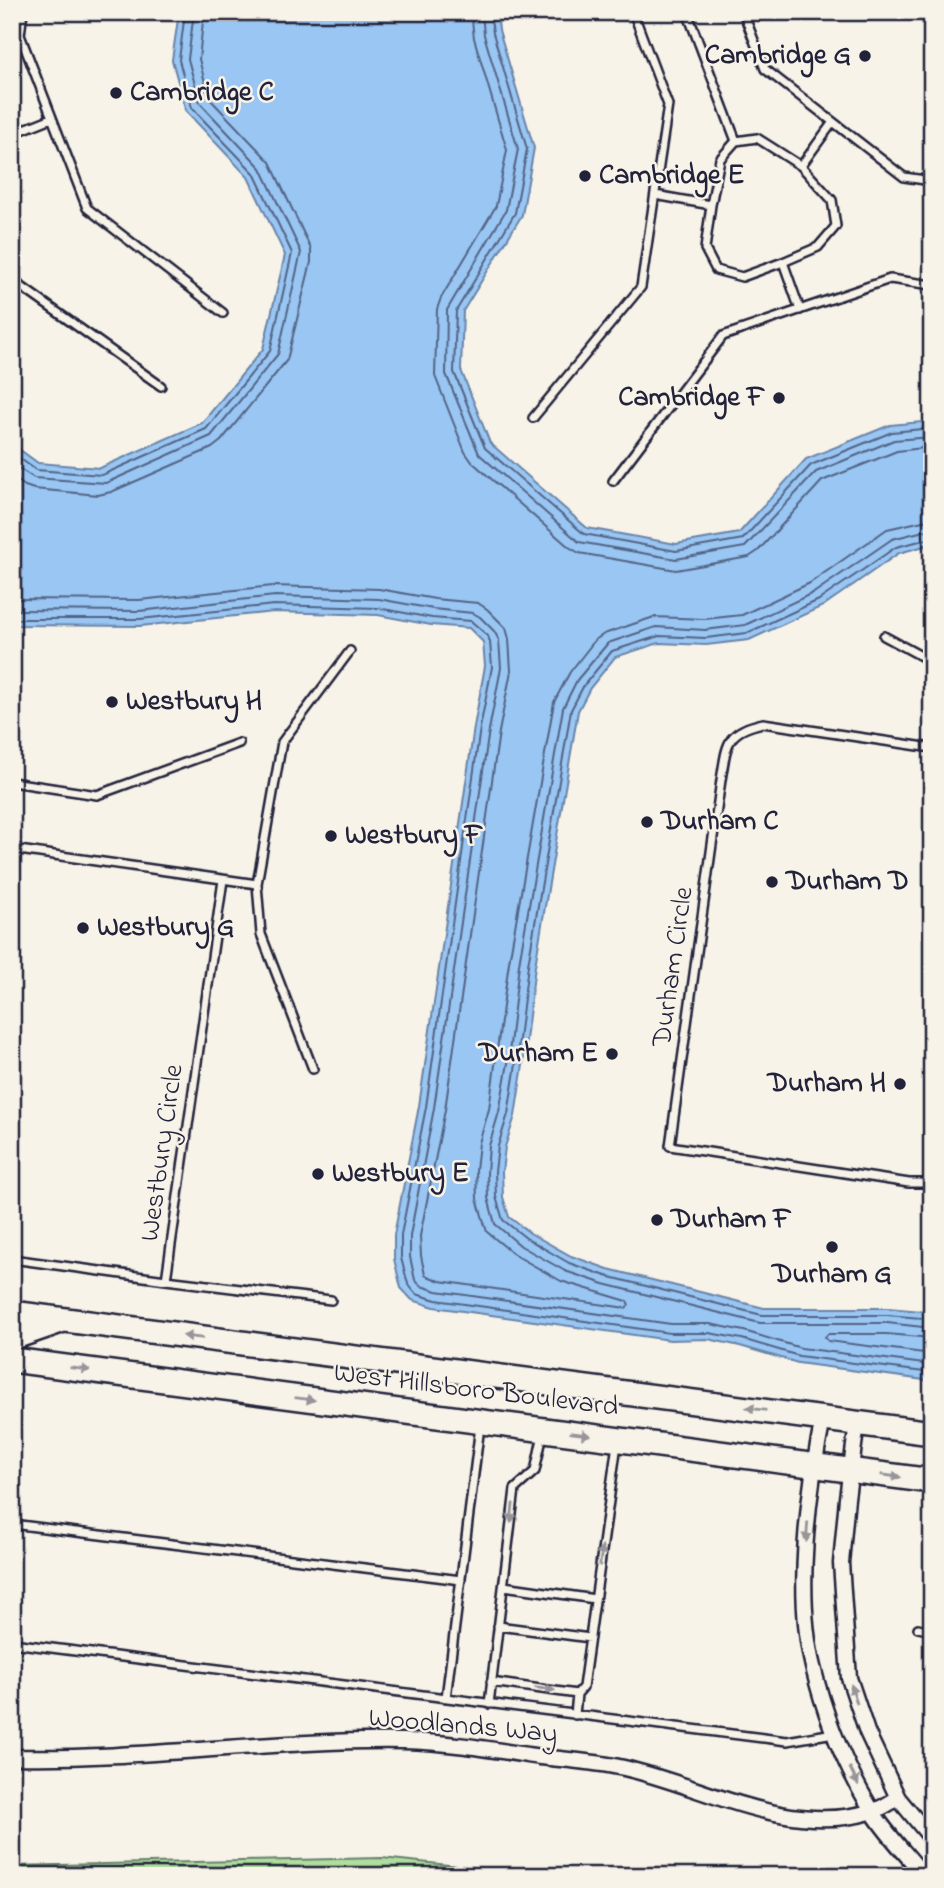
<svg xmlns="http://www.w3.org/2000/svg" width="944" height="1888" font-family="'Indie Flower',sans-serif">
<style>
.green{fill:#afde9e;stroke:#68806c;stroke-width:2}
.water{fill:#99c6f3;stroke:#6984a9;stroke-width:2}
.lines{fill:none;stroke-linecap:round;stroke-linejoin:round}
.shore{stroke:#526485;stroke-width:2}
.service-casing{stroke:#22223b;stroke-width:12}
.minor-casing{stroke:#22223b;stroke-width:19}
.primary-casing{stroke:#22223b;stroke-width:28}
.service{stroke:#f7f3e8;stroke-width:7}
.minor{stroke:#f7f3e8;stroke-width:14}
.primary{stroke:#f7f3e8;stroke-width:23}
.oneway{fill:#97959a}
.poi-dot{fill:#22223b;stroke:#f7f3e8;stroke-width:2.5}
.labels{text-anchor:middle;dominant-baseline:central;stroke-width:5;stroke-linejoin:round;paint-order:stroke}
.poi-label{font-size:28px;font-weight:bold;fill:#22223b;stroke:#f7f3e8;text-anchor:start}
.street-label{font-size:28px;fill:#22223b;stroke:#f7f3e8}
</style>
<rect width="100%" height="100%" fill="#f7f3e8"/>
<filter id="ink" filterUnits="userSpaceOnUse"><feTurbulence type="fractalNoise" baseFrequency=".0143" numOctaves="2"/><feDisplacementMap in="SourceGraphic" scale="14" xChannelSelector="R" yChannelSelector="G"/><feConvolveMatrix kernelMatrix="1 2 1 2 8 2 1 2 1" color-interpolation-filters="sRGB"/></filter>
<g filter="url(#ink)">
<path class="green" d="M382,1858L554,1876H12V1866Z"/>
<path class="water" d="M179,12H497L499,30L534,148L522,215L463,311L461,370L490,443L587,528L676,544L739,533L806,459L890,425L932,421V544L899,553L823,606L749,640L706,645L659,643L615,657L590,688L578,711L535,966L523,1065L515,1116L505,1147L502,1172L503,1197L509,1217L530,1233L571,1256L608,1269L764,1308H888L932,1312V1381L798,1363L740,1346L708,1339L670,1340L434,1307L412,1300L401,1288L394,1259V1235L419,1106L474,727L485,666L483,642L469,628L431,625L378,615L274,612L140,626L12,625V444L38,463L100,468L202,423L263,349L285,255L248,177L186,111L172,60Z"/>
<g class="lines">
<path class="shore" d="M471,12L474,38L507,150L496,206L441,298L437,309L435,376L465,452L472,462L569,547L579,553L676,570L749,557L758,551L822,481L897,451L932,447
M482,12L484,35L518,149L506,210L447,310L446,374L479,454L579,542L676,559L745,547L816,472L894,440L932,437
M490,12L493,33L527,149L515,213L456,311L454,372L485,448L584,534L676,551L743,539L811,465L892,432L932,428
M12,453L36,470L102,475L206,429L270,351L292,253L254,173L192,108L179,60L185,12
M12,464L34,478L106,483L211,436L278,354L301,252L261,168L200,103L188,59L194,12
M12,477L25,486L34,489L98,495L111,492L212,448L221,441L287,360L311,262V249L270,162L209,98L199,59L204,12
M932,529L892,539L815,592L745,625L705,630L656,627L608,643L577,680L563,708L519,964L508,1063L499,1112L489,1146L487,1173L488,1198L495,1224L521,1246L565,1271L604,1284L760,1323H887L932,1328
M932,538L896,547L819,600L747,633L706,638L659,636L612,651L584,685L571,710L528,965L516,1064L508,1114L498,1146L495,1172L496,1197L503,1220L526,1238L569,1263L606,1276L762,1315H887L932,1319
M12,599L139,600L273,586L379,589L435,599L478,603L487,609L506,628L509,639L511,671L499,732L445,1110L420,1236L421,1256L425,1275L440,1281L626,1308L629,1305L627,1301L561,1281L515,1255L487,1232L477,1199L476,1170L479,1143L489,1109L509,962L554,702L570,672L595,640L604,634L654,617L705,619L742,615L810,583L887,529L932,519
M12,610L139,611L275,596L379,599L433,609L473,613L480,617L494,631L499,640L501,668L489,730L434,1108L410,1236V1257L415,1280L421,1286L437,1291L671,1324H710L744,1331L801,1348L932,1365
M12,619H140L274,605L378,608L432,618L471,621L488,636L490,642L492,667L480,728L426,1107L401,1235V1258L408,1284L416,1294L436,1300L670,1333H709L742,1339L799,1356L932,1373
M932,1338L886,1334H828L825,1337L828,1341L932,1354"/>
<g class="service-casing">
<path id="service" d="M23,12L20,35L87,208L223,313
M687,12L736,141
M743,12L765,69L904,177L932,181
M12,134L52,118
M757,138L801,166L832,200L836,226L818,247L783,262L742,277L716,270L705,249L711,205L720,159L736,141Z
M801,166L833,122
M655,195L711,205
M783,262L800,310
M12,280L161,386
M533,418L641,287L668,105L633,12
M613,481L723,336L890,279L932,285
M884,636L932,662
M932,748L763,723C725,731 727,745 721,780L670,1146L909,1183H932
M12,782L97,795L239,743
M12,849L257,884
M313,1069L261,934L257,884L282,742L350,651
M12,1259L166,1280L223,880
M166,1280L331,1300
M12,1524L461,1580
M504,1586L595,1599
M498,1626L590,1638
M918,1628L932,1631
M12,1643L787,1741L834,1733
M491,1682L577,1694L575,1715
M577,1694L583,1687L617,1444
M446,1698L480,1426
M489,1704L515,1489L535,1471L543,1434"/>
</g>
<g class="minor-casing">
<path id="minor" d="M823,1419C808,1491 795,1594 813,1667C825,1716 845,1766 871,1809C885,1833 907,1854 924,1876
M857,1423L847,1498L841,1563L849,1678L867,1732L898,1798L932,1839
M12,1757C143,1760 273,1739 403,1741C449,1742 495,1750 540,1757C568,1760 597,1762 624,1768C704,1786 786,1836 870,1812C880,1810 889,1803 898,1798"/>
</g>
<g class="primary-casing">
<path id="primary" d="M12,1313L932,1433
M12,1338L58,1322
M12,1360L932,1481"/>
</g>
<use href="#service" class="service"/>
<use href="#minor" class="minor"/>
<use href="#primary" class="primary"/>
</g>
<defs><path id="oneway-solid" d="M-6-.8H1V-3.2L6.5 0L1 3.2V.8H-6Z" transform="scale(1.75)"/></defs>
<g class="oneway">
<use href="#oneway-solid" transform="translate(193 1337) rotate(-173)"/>
<use href="#oneway-solid" transform="translate(80 1369) rotate(7)"/>
<use href="#oneway-solid" transform="translate(305 1399) rotate(7)"/>
<use href="#oneway-solid" transform="translate(756 1409) rotate(-173)"/>
<use href="#oneway-solid" transform="translate(580 1434) rotate(7)"/>
<use href="#oneway-solid" transform="translate(891 1476) rotate(8)"/>
<use href="#oneway-solid" transform="translate(512 1513) rotate(97)"/>
<use href="#oneway-solid" transform="translate(807 1532) rotate(94)"/>
<use href="#oneway-solid" transform="translate(601 1556) rotate(-82)"/>
<use href="#oneway-solid" transform="translate(545 1689) rotate(7)"/>
<use href="#oneway-solid" transform="translate(854 1694) rotate(-107)"/>
<use href="#oneway-solid" transform="translate(854 1776) rotate(64)"/>
</g>
</g>
<g class="poi-dot">
<circle cx="865" cy="56" r="7"/>
<circle cx="116" cy="93" r="7"/>
<circle cx="585" cy="176" r="7"/>
<circle cx="779" cy="398" r="7"/>
<circle cx="112" cy="702" r="7"/>
<circle cx="647" cy="822" r="7"/>
<circle cx="331" cy="836" r="7"/>
<circle cx="772" cy="882" r="7"/>
<circle cx="83" cy="928" r="7"/>
<circle cx="612" cy="1054" r="7"/>
<circle cx="900" cy="1084" r="7"/>
<circle cx="318" cy="1174" r="7"/>
<circle cx="657" cy="1220" r="7"/>
<circle cx="832" cy="1247" r="7"/>
</g>
<g class="labels">
<g class="poi-label">
<text x="851" y="56" text-anchor="end">Cambridge G</text>
<text x="130" y="93">Cambridge C</text>
<text x="599" y="176">Cambridge E</text>
<text x="765" y="398" text-anchor="end">Cambridge F</text>
<text x="126" y="702">Westbury H</text>
<text x="661" y="822">Durham C</text>
<text x="345" y="836">Westbury F</text>
<text x="786" y="882">Durham D</text>
<text x="97" y="928">Westbury G</text>
<text x="598" y="1054" text-anchor="end">Durham E</text>
<text x="886" y="1084" text-anchor="end">Durham H</text>
<text x="332" y="1174">Westbury E</text>
<text x="671" y="1220">Durham F</text>
<text x="832" y="1275" text-anchor="middle">Durham G</text>
</g>
<g class="street-label">
<text transform="translate(674 967) rotate(-82)">Durham Circle</text>
<text transform="translate(163 1153) rotate(-82)">Westbury Circle</text>
<text transform="translate(476 1391) rotate(7)">West Hillsboro Boulevard</text>
<text transform="translate(463 1727) rotate(5)">Woodlands Way</text>
</g>
</g>
<rect width="944" height="1888" fill="none" stroke="#f7f3e8" stroke-width="42"/>
<rect x="21" y="21" width="902" height="1846" fill="none" stroke="#22223b" stroke-width="2.5" filter="url(#ink)"/>
</svg>
